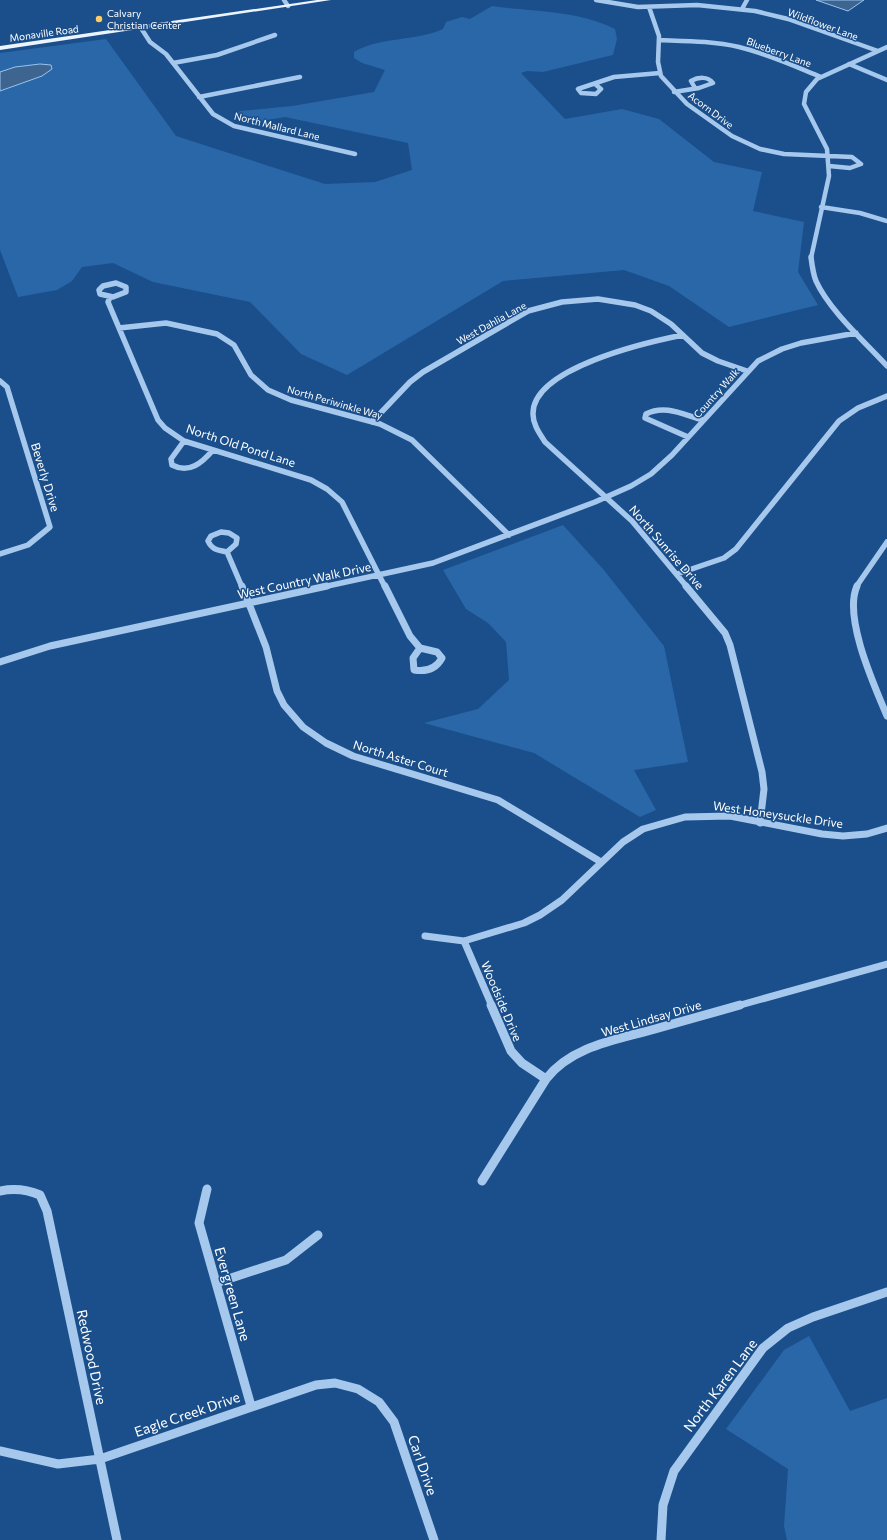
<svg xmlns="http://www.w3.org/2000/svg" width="887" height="1540" font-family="Commissioner,sans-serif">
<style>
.green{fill:#2a67a8}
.water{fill:#3e6590;stroke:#98c4ef}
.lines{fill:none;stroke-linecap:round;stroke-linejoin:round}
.minor-far3{stroke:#a6c8ed;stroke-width:4.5}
.minor-far2{stroke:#a6c8ed;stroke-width:5.5}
.minor-far1{stroke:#a6c8ed;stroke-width:7}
.minor{stroke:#a6c8ed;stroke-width:9}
.major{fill:#ecf4ff;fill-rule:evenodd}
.poi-dot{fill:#ffcd62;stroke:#1a4f8b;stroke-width:1.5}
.labels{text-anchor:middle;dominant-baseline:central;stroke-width:3;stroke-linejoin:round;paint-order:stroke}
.far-poi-label{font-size:10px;fill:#fff;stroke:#1a4f8b;text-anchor:start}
.far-street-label{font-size:10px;fill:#fff;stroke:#1a4f8b}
.street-label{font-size:12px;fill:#fff;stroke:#1a4f8b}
.near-street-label{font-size:14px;fill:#fff;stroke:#1a4f8b}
</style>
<rect width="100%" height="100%" fill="#1a4f8b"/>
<path class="green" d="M492,6C534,12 577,10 615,29L617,39L613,55L543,72L527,71L521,73L565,119L622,109L659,119L714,162L762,172L753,211L804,222L798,272L818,305L729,327L669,286L624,270L503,281L347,375L301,354L250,302L153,282L113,263L82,267L72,281L57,290L18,297L0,250V53L106,39L176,136L325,184L375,182L412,170L408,143L285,117L261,121L239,119L235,115L240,111L292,106L374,92L385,70L362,63L354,58V52C381,36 415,42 443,29L446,22L462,17L470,19Z
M563,525L603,569L664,646L688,762L634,770L656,810L640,817L534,753L424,723L478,709L509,680L506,642L488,623L466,609L443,570Z
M809,1336L850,1411L887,1398V1540H787L784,1526L788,1469L726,1429L784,1350Z"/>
<path class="water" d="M816,0H864L848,11Z
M40,64L51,65L52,69L42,76L0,91V72L15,67Z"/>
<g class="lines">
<path class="minor-far3" d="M284,0L288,6
M596,0L638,7L697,5L755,11L788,19L878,51
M649,7L659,36L658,62L661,76L687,104L732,136L760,149L784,154L852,157L861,164L850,168L829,166
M742,9L747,0
M141,28L150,42L166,54L213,114L234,126L355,154
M659,40C686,41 713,41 739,47C768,54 794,66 821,77
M173,63L217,55L275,35
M849,64L887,80
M595,84L601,89L596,94L581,93L578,89L614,77L660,73
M674,92L699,88L713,83C708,76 698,77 691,81L695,88
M199,97L300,77
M821,207L860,213L887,221
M811,258L829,176L827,149L804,104L806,92L817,79L887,47"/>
<path class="minor-far2" d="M811,257C812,265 813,274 816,281C829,310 865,342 887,366
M116,283L126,287V292L113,297L100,294L99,290L103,286Z
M110,297L108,302L158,420L165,428L184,441L311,480L327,489L342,502L385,587
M119,328L166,323L217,334L234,345L251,375L268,390L291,400L380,424L412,440L509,535
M683,335C648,342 532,368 533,414C533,425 540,434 545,442L632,521L687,587
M0,381L7,387L50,527L28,545L0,554
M372,422L410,382L423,372L528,311L562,302L598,299L635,305L651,311L671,324L702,353L718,361L747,371
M688,437L645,418L646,414C665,404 684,415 703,420
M184,441L171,459L172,465C189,474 202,463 213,450
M221,532L229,533L237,538L236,544L227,552C218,550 212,550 208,541L211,536Z
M227,552L242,587
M677,574L724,558L736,549L839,421L858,408L887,396
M323,587L433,563L595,502L631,486L651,474L672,455L758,361L782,349L801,343L856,333
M856,587L887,542"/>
<path class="minor-far1" d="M242,586L266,647L277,691L284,705L303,727L326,743L353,756L498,800L601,862
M385,586L410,636L420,648
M686,586L725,633L730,645L762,772L764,789L760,823
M857,586C843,617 874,685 887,716
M420,648L437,652L442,658C436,669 426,672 414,670L413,658Z
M0,662L50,646L327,586
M425,936L464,941L524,923L540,915L562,900L623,842L643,829L685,817L730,816L822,834L843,836L867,834L887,828
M464,941L492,1006
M737,1006L887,964"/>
<path class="minor" d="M491,1005L511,1051L522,1063L546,1079
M482,1181L546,1079C572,1046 616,1040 655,1029C683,1021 712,1013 740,1005
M207,1189L199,1223L251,1406
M0,1191C14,1188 26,1189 40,1195L47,1211L117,1540
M216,1283L286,1260L318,1235
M0,1451L58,1464L100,1459L316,1385L335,1383L358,1389L379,1402L394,1422L434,1540
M661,1540L663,1505L674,1471L763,1348L788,1328L813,1317L887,1292"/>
<path class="major" d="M317,0H331L0,50V46Z"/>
</g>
<circle class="poi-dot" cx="99" cy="19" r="4"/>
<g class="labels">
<g class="far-poi-label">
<text x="107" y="13">Calvary<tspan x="107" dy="12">Christian Center</tspan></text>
</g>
<g class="far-street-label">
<text transform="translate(823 24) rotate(20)">Wildflower Lane</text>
<text transform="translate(44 33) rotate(-8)">Monaville Road</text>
<text transform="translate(779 52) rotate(20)">Blueberry Lane</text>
<text transform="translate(711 110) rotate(37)">Acorn Drive</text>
<text transform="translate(277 126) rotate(14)">North Mallard Lane</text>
<text transform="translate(491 323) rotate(-29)">West Dahlia Lane</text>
<text transform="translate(716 393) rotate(-48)">Country Walk</text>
<text transform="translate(335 402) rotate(16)">North Periwinkle Way</text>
</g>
<g class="street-label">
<text transform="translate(241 445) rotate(18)">North Old Pond Lane</text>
<text transform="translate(46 477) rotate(73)">Beverly Drive</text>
<text transform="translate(667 547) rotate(49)">North Sunrise Drive</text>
<text transform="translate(304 580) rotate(-12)">West Country Walk Drive</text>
<text transform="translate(401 758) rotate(17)">North Aster Court</text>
<text transform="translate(778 814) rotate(8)">West Honeysuckle Drive</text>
<text transform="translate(502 1001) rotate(67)">Woodside Drive</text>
<text transform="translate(651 1018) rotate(-16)">West Lindsay Drive</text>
</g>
<g class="near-street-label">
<text transform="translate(233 1294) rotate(74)">Evergreen Lane</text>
<text transform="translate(92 1357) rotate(78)">Redwood Drive</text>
<text transform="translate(720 1385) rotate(-53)">North Karen Lane</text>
<text transform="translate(187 1414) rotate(-19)">Eagle Creek Drive</text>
<text transform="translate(423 1465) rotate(71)">Carl Drive</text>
</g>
</g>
</svg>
